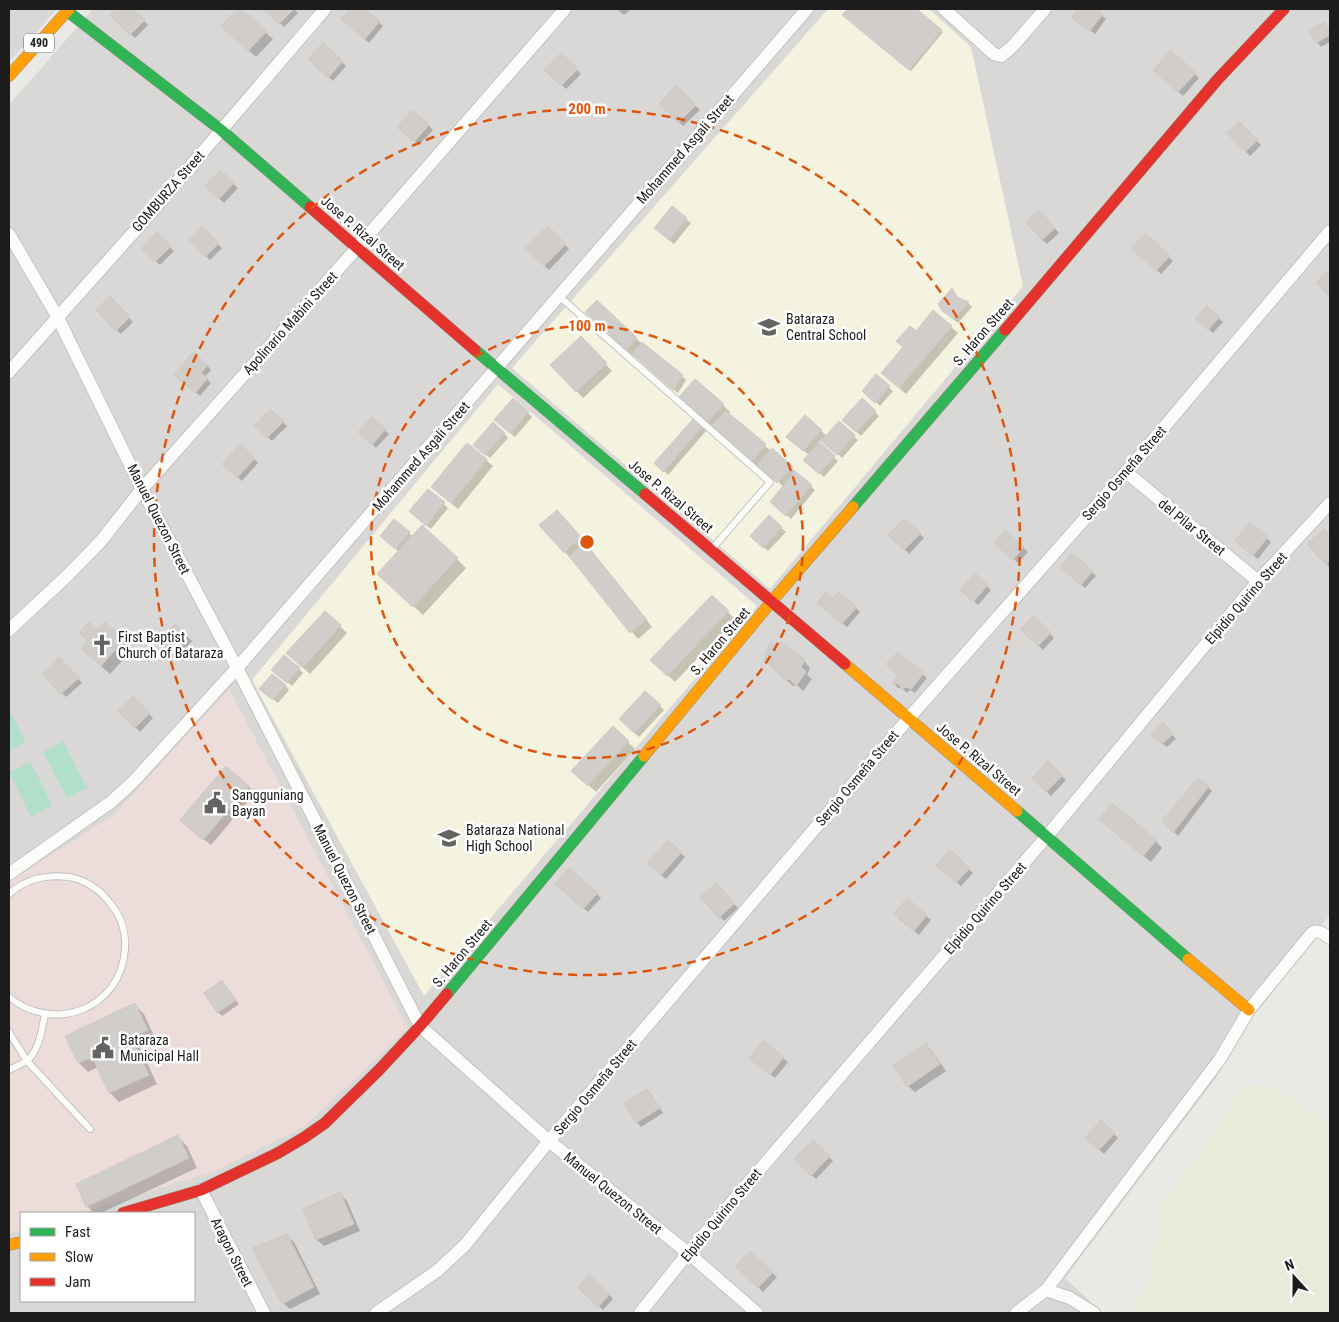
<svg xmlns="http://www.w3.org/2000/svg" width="1339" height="1322" font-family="'Roboto Condensed',sans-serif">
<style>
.residential{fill:#dad8d6;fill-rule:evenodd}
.commercial{fill:#ecdddb}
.education{fill:#f4f3e0}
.farmland{fill:#e9ead9}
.pitch{fill:#b3dfcd}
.shadow{fill:#0003}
.building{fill:#d0cdca;stroke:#cecac6}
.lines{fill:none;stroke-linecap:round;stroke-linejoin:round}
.lane-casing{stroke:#c3c2c1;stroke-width:8}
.street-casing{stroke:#c3c2c1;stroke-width:14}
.fast-casing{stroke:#91927f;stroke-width:12}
.slow-casing{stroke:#91927f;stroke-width:12}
.jam-casing{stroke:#91927f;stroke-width:12}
.lane{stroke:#fcfcfb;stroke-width:6}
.street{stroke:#fcfcfb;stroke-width:12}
.fast{stroke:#30b455;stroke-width:11}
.slow{stroke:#ff9f0a;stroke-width:11}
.jam{stroke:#e5322d;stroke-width:11}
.ring{fill:none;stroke:#de560d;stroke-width:2.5;stroke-dasharray:9 6}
.labels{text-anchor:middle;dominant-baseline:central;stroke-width:5;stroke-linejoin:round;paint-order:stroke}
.shield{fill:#fff;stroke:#606060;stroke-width:1}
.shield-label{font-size:12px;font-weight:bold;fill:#1c1c1c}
.street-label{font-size:14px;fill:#1c1c1c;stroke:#fff}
.poi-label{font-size:14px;fill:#1c1c1c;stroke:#fff;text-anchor:start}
.centre{fill:#de560d;stroke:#fff;stroke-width:2.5}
.ring-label{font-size:15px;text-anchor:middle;font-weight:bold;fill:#de560d;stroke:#fff;stroke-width:5;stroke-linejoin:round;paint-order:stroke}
</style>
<rect width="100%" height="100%" fill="#ebe9e5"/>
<path class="residential" d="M9,9H57L9,62Z
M93,9H1330V915L1243,1023L1216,1078L1065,1278L1091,1302L1080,1313H9V105ZM21,1213H194V1301H21Z"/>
<path class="commercial" d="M229,689L408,1028L305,1126L220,1169L81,1213H21V1230L9,1233V882L114,815Z"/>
<path class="education" d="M828,9H929L971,47L1023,286L770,589L512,368Z
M498,384L757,606L424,996L252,680Z"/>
<path class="farmland" d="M1248,1086H1262L1286,1095L1298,1101L1322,1120L1330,1122V1313H1141L1135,1304L1141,1293L1150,1282L1154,1257L1157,1216L1162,1203L1169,1191L1186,1172L1201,1151L1231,1105L1237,1093Z"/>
<path class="pitch" d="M9,709L26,742L9,750Z
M63,741L87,788L67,798L43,752Z
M31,762L52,806L31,817L9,772Z"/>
<path class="shadow" d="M118,9H132L148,25L135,38L112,15Z
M238,9H240L273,39L256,57L222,26Z
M265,9H294L298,13L284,27Z
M351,9H363L383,26L369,43L342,19Z
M617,9H631L624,15Z
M849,9H915L943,32L911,71L844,15Z
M1079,9H1094L1106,19L1095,34L1073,17Z
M1324,24L1330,32V42L1321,47L1317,42L1311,31Z
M323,45L346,66L333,81L309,59Z
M1171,52L1199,78L1183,96L1155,70Z
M561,55L581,74L566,89L546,70Z
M676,87L700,110L683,126L660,104Z
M413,111L433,130L419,145L399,126Z
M1239,122L1261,145L1250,156L1228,133Z
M220,172L238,188L224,203L210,190Z
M672,208L691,223L674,244L660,232Z
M1039,211L1059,233L1047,244L1042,239Z
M548,227L569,249L549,270L527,248Z
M202,228L222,248L210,260L190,240Z
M157,234L174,251L160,265L142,249Z
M1146,234L1173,261L1161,274L1133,248Z
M952,289L959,299L968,303L972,307L958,323L948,315Z
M110,298L133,322L121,334L97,310Z
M597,302L642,344L686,380L678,393L634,355L633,356L593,319Z
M1207,307L1223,322L1213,333L1197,318Z
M951,327L958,333L906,394L889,379L916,332Z
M581,338L612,371L583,398L552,365Z
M207,365L211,370L205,377L211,383L200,396L180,379Z
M876,376L893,391L880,406L864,390Z
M862,400L879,416L861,436L844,420Z
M686,404L723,405L730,412L728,414L771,451L772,450L796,472L795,473L815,490L791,519L776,506L784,487L761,466L759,468Z
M271,410L287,426L272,441L256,426Z
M528,413L532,417L515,437L500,424Z
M372,419L389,434L376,448L360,432Z
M839,423L858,440L842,458L822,439L818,443L838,461L824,477L805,460L809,455L792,441L821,431L827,436Z
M702,427L706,431L668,475L660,467Z
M504,433L508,438L490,458L479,449Z
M240,446L258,463L242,481L223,464Z
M486,460L493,466L458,509L439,493Z
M428,490L448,508L431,529L415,516Z
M561,515L585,542L584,543L592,551L652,627L638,639L565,552Z
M769,517L786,532L768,551L752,536Z
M1250,524L1271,542L1258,559L1241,545Z
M1006,531L1028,552L1018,563L996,543Z
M1324,531L1330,538V568L1309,544Z
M409,533L413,537L457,559L466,568L423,615L388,583L399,552L386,540Z
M920,534L924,538L909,554L890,535Z
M1065,571L1092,572L1096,576L1085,588Z
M975,575L991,590L978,605L961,590Z
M712,597L735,619L675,682L652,660Z
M834,600L856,608L860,612L847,627L823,607Z
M325,612L347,633L310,674L295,660Z
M1034,617L1054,638L1043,650L1022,629Z
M175,626L192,641L175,659L159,644Z
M98,632L124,640L133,649L110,674L92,658Z
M898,654L927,678L915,693L910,690L907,693L902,688H898L894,684L898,675Z
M59,659L82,683L66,697L44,674Z
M765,660L804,661L810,668L807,675L812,679L803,691L797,685L793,686Z
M299,669L303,673L292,686L277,674Z
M285,685L289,690L278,703L265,693Z
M645,692L664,710L639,737L620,719Z
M133,698L153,718L140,732L119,711Z
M1163,724L1176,739L1167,747L1156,739Z
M613,728L635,749L596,792L580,777Z
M1048,763L1066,780L1051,796L1033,778Z
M249,787L255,793L211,845L188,827Z
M1208,787L1212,791L1178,836L1164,821Z
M1107,825L1156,841L1162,848L1151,862Z
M668,841L685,857L666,879L652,867Z
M950,851L973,873L961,886L941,869Z
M716,885L738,908L724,921L702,897Z
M561,888L597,894L601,898L588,912Z
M907,900L931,920L919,935L899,919Z
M222,982L239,1004L222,1016L218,1012Z
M135,1005L144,1014L156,1040L140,1048L157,1084L119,1102L110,1093L98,1067L88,1072L79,1063L67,1037Z
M763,1042L788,1062L775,1078L755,1062Z
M925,1045L932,1051L946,1071L915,1092L908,1086Z
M647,1090L651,1094L663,1113L641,1127L637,1122Z
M1114,1134L1118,1138L1104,1154L1091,1142Z
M178,1137L187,1146L197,1168L101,1213H94L87,1206L77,1185Z
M813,1141L833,1161L816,1179L796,1159Z
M340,1194L347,1201L360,1231L324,1246L317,1240L304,1209Z
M287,1236L294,1242L320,1294L290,1309L283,1303Z
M750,1253L777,1277L763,1292L737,1267Z
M584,1293L609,1294L613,1299L603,1310Z"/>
<path class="building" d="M116,9H134L145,20L130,35L110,15Z
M237,9H242L267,31L248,51L221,26Z
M263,9H294L279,24Z
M350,9H365L380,21L365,39L341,19Z
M848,9H917L942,30L909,70L842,15Z
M1077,9H1096L1103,14L1090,31L1071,17Z
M1324,22L1330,33V35L1316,43L1309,31Z
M323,43L343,61L328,78L308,59Z
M1171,50L1196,73L1178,92L1153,70Z
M561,53L578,69L561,86L544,70Z
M676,85L696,105L678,123L659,104Z
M413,110L429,125L414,142L397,127Z
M1239,121L1258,140L1245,152L1227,133Z
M220,170L234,183L219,199L205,186Z
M672,206L687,218L669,240L654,228Z
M1039,210L1055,228L1042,240L1025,222Z
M202,226L219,243L205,257L188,240Z
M548,226L566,244L544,266L525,248Z
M157,232L171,246L155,262L141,249Z
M1146,233L1170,256L1156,271L1131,248Z
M1327,271L1330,274V297L1316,283Z
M952,288L957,297L969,302L954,319L942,311L938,304Z
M110,296L130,317L116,331L96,310Z
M597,300L637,338L626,350L585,312Z
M1207,306L1220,317L1208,330L1195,318Z
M933,310L952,326L899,388L881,373L903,347L896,341L910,326L916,331Z
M581,336L607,363L576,392L550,365Z
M642,342L683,375L673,390L632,354Z
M193,352L208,365L201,373L208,378L195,393L174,375Z
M876,374L890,386L875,403L862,391Z
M695,379L724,404L707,423L678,398Z
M513,398L529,412L510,433L494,420Z
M862,398L876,411L856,432L842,420Z
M270,409L284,421L267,438L254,426Z
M726,411L766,444L752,462L711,426Z
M805,415L822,430L803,451L786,437Z
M372,417L386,429L372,445L358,432Z
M694,418L703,426L663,472L654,463Z
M839,421L855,435L837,455L821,441Z
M493,422L505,433L485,455L473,445Z
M820,442L835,456L819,474L803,460Z
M467,443L487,459L451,503L431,487Z
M240,444L255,458L237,478L222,464Z
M772,448L793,467L777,483L757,464Z
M795,471L812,485L786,516L770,502Z
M428,489L445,502L426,526L409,511Z
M557,510L581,537L564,553L539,525Z
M769,515L782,527L763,548L750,536Z
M394,519L410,532L395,549L380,536Z
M904,519L921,533L904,550L888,535Z
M1250,523L1268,537L1253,556L1235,541Z
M422,525L458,558L413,607L377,574Z
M1324,529L1330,536V560L1326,565L1307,544Z
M1005,530L1024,547L1013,560L994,543Z
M585,543L647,620L630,633L569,556Z
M1072,553L1093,571L1081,585L1060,567Z
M975,573L988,585L973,602L960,590Z
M826,592L833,598L839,592L857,607L842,624L817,603Z
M712,595L729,611L667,676L650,660Z
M325,611L341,625L303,668L286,653Z
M1034,616L1051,633L1038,646L1020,629Z
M89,622L98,630L105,622L125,639L101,666L81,649L88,640L79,633Z
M175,624L188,636L170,656L157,644Z
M780,641L805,660L801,667L806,672L796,686L789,679L785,680L764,660L770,642L776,645Z
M898,652L924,673L911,689L906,687L901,689L899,684H893L897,675L886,664Z
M284,655L300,668L287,683L271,670Z
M59,657L79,678L61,694L42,674Z
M272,674L286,685L273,700L259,689Z
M645,691L661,705L634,733L619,719Z
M133,696L150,713L135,728L118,711Z
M1163,722L1173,734L1162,744L1150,735Z
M613,726L629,741L588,786L571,771Z
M1048,761L1063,775L1046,792L1032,778Z
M226,766L249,786L203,840L180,820Z
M1198,778L1209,786L1173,833L1162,821Z
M1112,803L1157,840L1143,856L1099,819Z
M668,840L682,852L661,875L647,863Z
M950,849L970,868L956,883L936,865Z
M569,868L598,893L583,909L555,884Z
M716,883L735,903L719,918L700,897Z
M907,898L927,915L914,931L894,914Z
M222,980L236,1000L217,1013L204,993Z
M135,1003L148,1030L131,1038L149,1075L109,1093L92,1057L78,1063L65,1036Z
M763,1040L784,1057L770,1075L749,1058Z
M926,1043L940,1064L907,1087L893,1065Z
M647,1089L660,1108L636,1123L624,1103Z
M1101,1120L1115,1133L1099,1150L1085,1138Z
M178,1135L189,1158L86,1207L76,1184Z
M813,1140L830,1156L811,1176L794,1159Z
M340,1192L354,1224L316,1240L303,1209Z
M287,1234L314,1287L282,1304L252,1248Z
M750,1251L773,1272L758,1288L735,1267Z
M589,1275L610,1294L598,1307L578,1288Z"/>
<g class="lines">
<g class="lane-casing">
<path id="lane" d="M559,296L770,482L712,549
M9,894C25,879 47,874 69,877C86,880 100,890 110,903C121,916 126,933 125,949C121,1009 54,1034 9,997
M9,1032L27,1061L90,1129
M9,1070C14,1067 21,1065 26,1061C39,1053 42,1028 45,1014"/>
</g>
<g class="street-casing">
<path id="street" d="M944,9L994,54L1001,56L1012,47L1045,9
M9,234L57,316L142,489L237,668L420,1026L549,1141L688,1253L757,1313
M9,372L141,224L325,9
M1126,472L1258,581
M9,630L69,574L101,541L142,489L357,248L565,9
M9,874L111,802L133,782L237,668L807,9
M201,1190L264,1313
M1046,1290L1070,1298L1094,1313
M376,1313L437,1271L465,1245L549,1141L908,719L1126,472L1330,231
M640,1313L688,1253L1047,836L1258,581L1330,503
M1016,1313L1046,1290L1220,1059L1249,1010L1311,934C1317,928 1324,934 1330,938"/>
</g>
<g class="fast-casing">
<path id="fast" d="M67,11L221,130L310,207
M475,350L645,494
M853,507L1005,330
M1017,811L1188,959
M447,994L644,756"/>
</g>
<g class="slow-casing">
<path id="slow" d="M9,76L69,9
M845,664L1017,811
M644,756L772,601L853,507
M1188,959L1249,1010
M9,1245L21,1242"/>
</g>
<g class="jam-casing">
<path id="jam" d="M310,207L475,350
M1005,330L1218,79L1284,9
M645,494L845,664
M123,1213L201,1190L278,1153L305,1137L325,1123L379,1070L420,1026L447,994"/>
</g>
<use href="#lane" class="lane"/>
<use href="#street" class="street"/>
<use href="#fast" class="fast"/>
<use href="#slow" class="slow"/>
<use href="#jam" class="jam"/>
</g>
<g class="ring">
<circle cx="587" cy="542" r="216"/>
<circle cx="587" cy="542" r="433"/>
</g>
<defs>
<g id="school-bare" transform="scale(1.725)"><path d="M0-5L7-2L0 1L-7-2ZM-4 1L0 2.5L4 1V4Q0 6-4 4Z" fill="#646462" stroke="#fff" stroke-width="2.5" paint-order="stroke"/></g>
<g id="church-bare" transform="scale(1.725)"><path d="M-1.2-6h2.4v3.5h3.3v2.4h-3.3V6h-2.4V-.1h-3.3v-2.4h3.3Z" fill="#646462" stroke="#fff" stroke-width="2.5" paint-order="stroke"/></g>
<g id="civic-bare" transform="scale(1.725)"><path d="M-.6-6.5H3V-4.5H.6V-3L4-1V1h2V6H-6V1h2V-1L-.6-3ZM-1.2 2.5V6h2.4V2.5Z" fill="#646462" stroke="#fff" stroke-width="2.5" paint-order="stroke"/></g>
</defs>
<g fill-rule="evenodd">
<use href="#school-bare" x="769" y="327"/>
<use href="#church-bare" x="102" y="645"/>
<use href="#civic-bare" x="215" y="803"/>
<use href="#school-bare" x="449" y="838"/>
<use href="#civic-bare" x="103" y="1048"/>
</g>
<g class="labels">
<rect class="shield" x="24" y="33.5" width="30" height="19" rx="4"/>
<g class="shield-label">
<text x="39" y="43">490</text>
</g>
<g class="street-label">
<text transform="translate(685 149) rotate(-49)">Mohammed Asgali Street</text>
<text transform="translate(168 191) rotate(-49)">GOMBURZA Street</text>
<text transform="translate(363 233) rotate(41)">Jose P. Rizal Street</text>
<text transform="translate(290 323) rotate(-48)">Apolinario Mabini Street</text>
<text transform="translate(983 332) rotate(-49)">S. Haron Street</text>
<text transform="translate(421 456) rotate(-49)">Mohammed Asgali Street</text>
<text transform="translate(1124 473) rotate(-49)">Sergio Osmeña Street</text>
<text transform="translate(671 496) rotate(40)">Jose P. Rizal Street</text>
<text transform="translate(159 519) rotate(63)">Manuel Quezon Street</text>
<text transform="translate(1192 527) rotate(39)">del Pilar Street</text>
<text transform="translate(1246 598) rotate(-49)">Elpidio Quirino Street</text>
<text transform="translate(720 641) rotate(-50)">S. Haron Street</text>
<text transform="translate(979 759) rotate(40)">Jose P. Rizal Street</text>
<text transform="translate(857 778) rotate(-50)">Sergio Osmeña Street</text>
<text transform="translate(345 879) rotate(63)">Manuel Quezon Street</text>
<text transform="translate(985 908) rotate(-49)">Elpidio Quirino Street</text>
<text transform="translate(462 953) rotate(-50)">S. Haron Street</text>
<text transform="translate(595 1087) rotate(-50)">Sergio Osmeña Street</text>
<text transform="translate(613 1193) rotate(39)">Manuel Quezon Street</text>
<text transform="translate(721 1215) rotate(-50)">Elpidio Quirino Street</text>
<text transform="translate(232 1252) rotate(63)">Aragon Street</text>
</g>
<g class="poi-label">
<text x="786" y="319">Bataraza<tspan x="786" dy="16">Central School</tspan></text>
<text x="118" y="637">First Baptist<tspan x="118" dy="16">Church of Bataraza</tspan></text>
<text x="232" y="795">Sangguniang<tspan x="232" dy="16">Bayan</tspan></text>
<text x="466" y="830">Bataraza National<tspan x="466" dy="16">High School</tspan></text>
<text x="120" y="1040">Bataraza<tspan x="120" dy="16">Municipal Hall</tspan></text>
</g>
</g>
<circle cx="587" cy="542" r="8" class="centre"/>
<g class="ring-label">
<text x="587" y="114">200 m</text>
<text x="587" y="331">100 m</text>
</g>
<rect width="1339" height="1322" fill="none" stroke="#1c1c1c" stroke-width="20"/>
<rect x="20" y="1212" width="175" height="90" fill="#ffffff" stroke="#a4a4a4"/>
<rect x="30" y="1228" width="25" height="8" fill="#30b455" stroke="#a4a4a4"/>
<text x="65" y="1237" font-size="15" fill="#1c1c1c">Fast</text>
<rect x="30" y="1253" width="25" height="8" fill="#ff9f0a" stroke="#a4a4a4"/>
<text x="65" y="1262" font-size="15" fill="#1c1c1c">Slow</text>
<rect x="30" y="1278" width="25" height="8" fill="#e5322d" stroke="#a4a4a4"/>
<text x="65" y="1287" font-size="15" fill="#1c1c1c">Jam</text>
<g transform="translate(1294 1277) rotate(339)" stroke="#ffffff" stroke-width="4" paint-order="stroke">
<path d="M0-4L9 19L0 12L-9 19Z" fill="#1c1c1c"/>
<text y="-8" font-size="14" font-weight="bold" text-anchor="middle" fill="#1c1c1c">N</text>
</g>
</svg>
